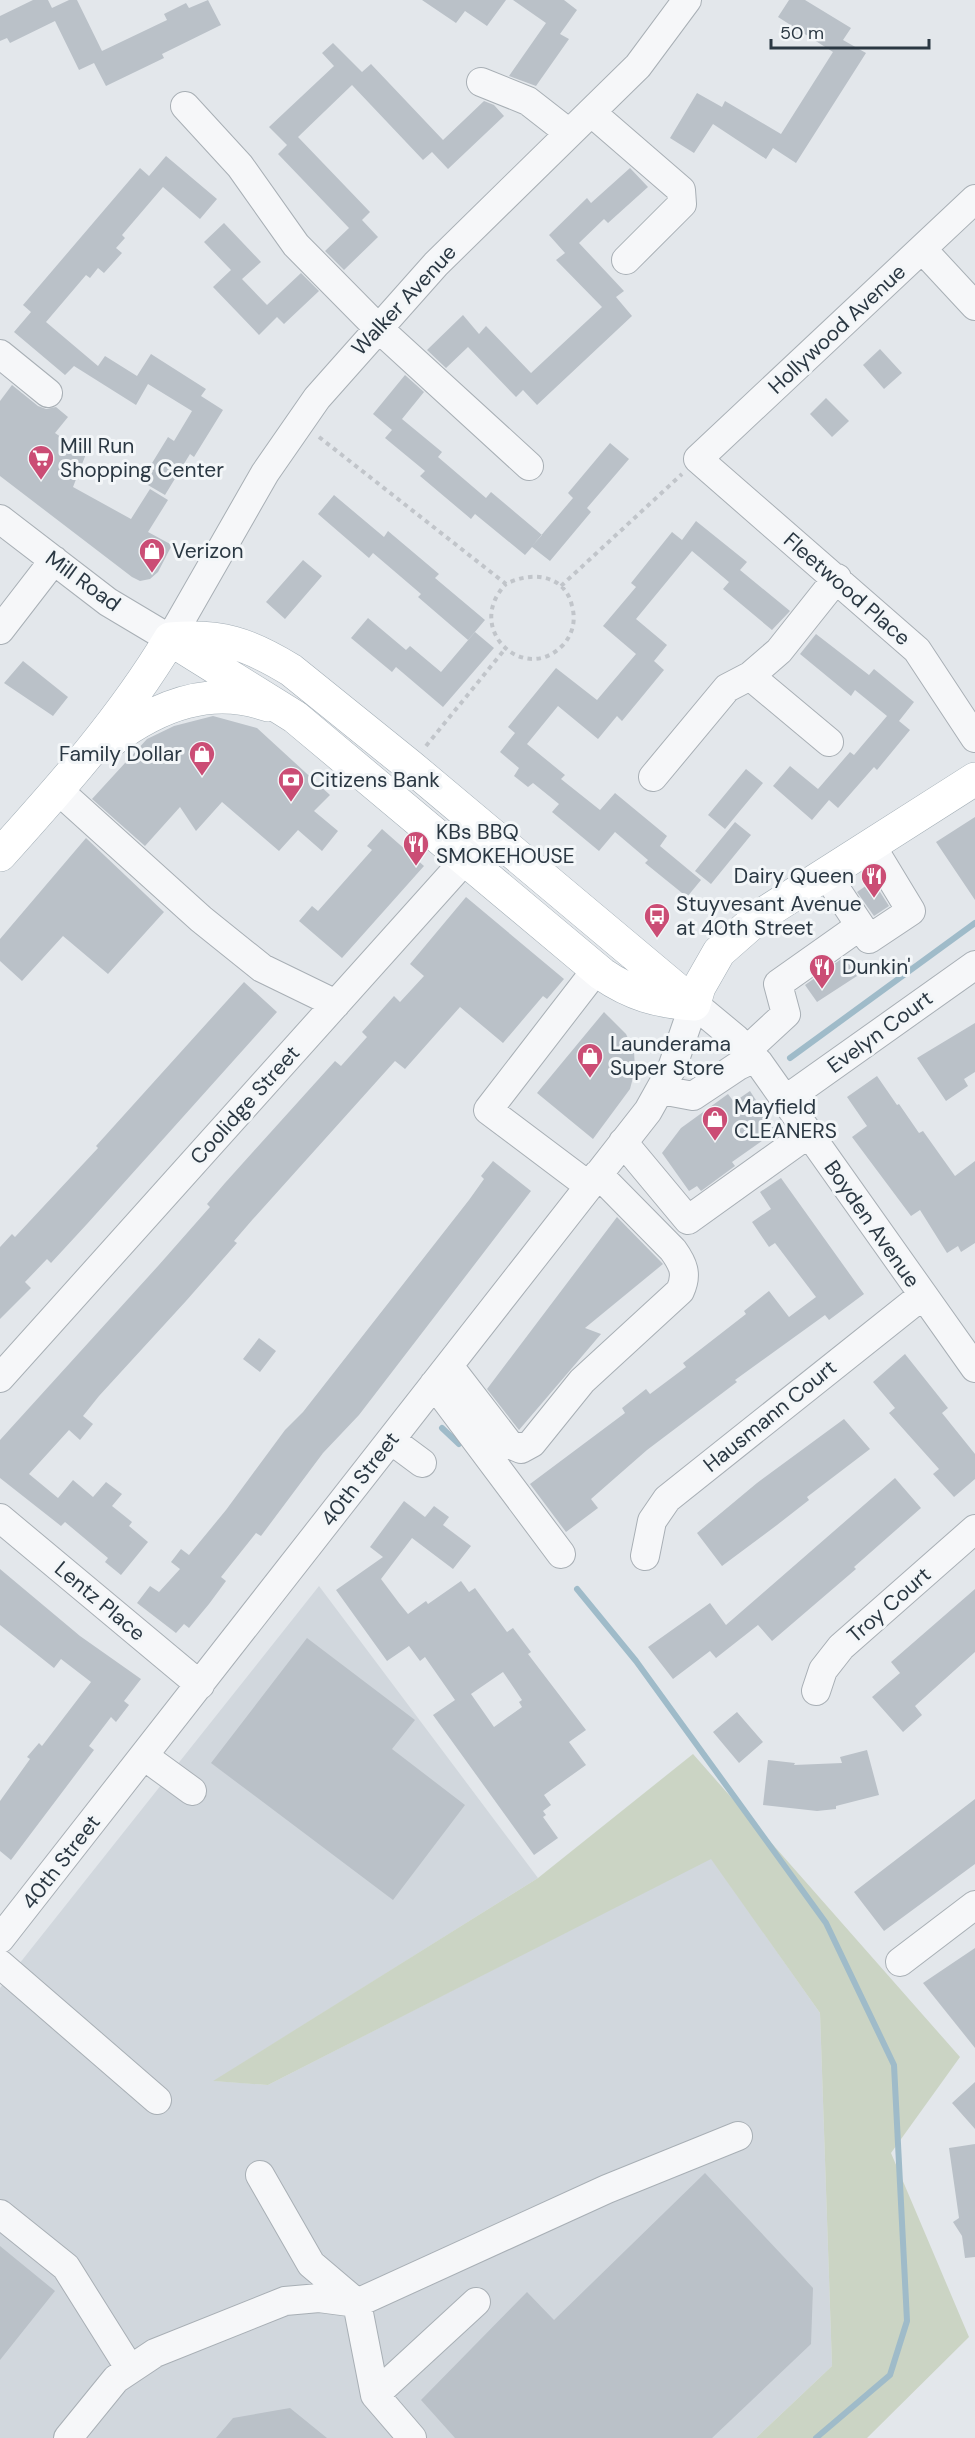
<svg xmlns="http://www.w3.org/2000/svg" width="975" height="2438" font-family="'DM Sans',sans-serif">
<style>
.built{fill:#d1d7dd}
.green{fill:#cbd4c4}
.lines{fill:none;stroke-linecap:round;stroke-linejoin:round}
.stream{stroke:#9fbbc9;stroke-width:6}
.building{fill:#bac1c8;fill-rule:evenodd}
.minor-casing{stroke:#a8afb5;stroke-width:30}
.major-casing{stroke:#a3aeb6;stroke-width:34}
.path{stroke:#c1c5ca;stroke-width:4;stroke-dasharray:4.5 4.5;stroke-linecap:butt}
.minor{stroke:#f6f7f9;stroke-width:28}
.major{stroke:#fff;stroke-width:33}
.labels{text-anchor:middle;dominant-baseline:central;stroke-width:6;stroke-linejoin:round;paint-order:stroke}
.street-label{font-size:21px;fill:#2b3843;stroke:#f3f6f8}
.poi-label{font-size:21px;fill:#2b3843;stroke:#f3f6f8;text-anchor:start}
</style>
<rect width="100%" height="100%" fill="#e3e7eb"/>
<path class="built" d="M319,1586L538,1878L214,2081L268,2085L711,1858L820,2013L832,2366L756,2438H0V1988Z"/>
<path class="green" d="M693,1754L960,2057L891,2153L969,2337L867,2438H756L832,2366L820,2013L711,1859L268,2085L213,2081L538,1878Z"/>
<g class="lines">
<path class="stream" d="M790,1058L975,923
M442,1428L459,1444
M577,1589L636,1661L826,1923L894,2065L907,2321L890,2375L816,2438"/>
</g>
<path class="building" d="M33,0H48L52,8L69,0H77L102,51L167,20L164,14L186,3L189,8L208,0L221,25L162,54L164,58L106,86L94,63L79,70L55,21L10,43L7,38L0,41V16Z
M422,0H506L487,26L465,11L456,23Z
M513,0H564L577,10L560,34L569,39L536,86L509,76L546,23Z
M789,0H805L851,28L843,40L866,53L796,163L773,148L766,159L713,124L694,153L670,138L697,93L722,107L725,101L781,134L833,52L778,17Z
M333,43L362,72L371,64L443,140L484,101L494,105L504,116L448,169L432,152L423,160L352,85L298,137L370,212L362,220L378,237L344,270L325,251L349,228L278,154L287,145L269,127L334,66L322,53Z
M166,156L217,199L200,219L163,187L122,235L125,238L116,248L122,253L104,273L98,268L90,278L86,275L46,322L98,366L105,356L137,376L151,354L206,389L201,396L223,410L194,457L190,454L165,495L141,481L168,437L174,441L192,411L148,384L136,405L74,366L65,375L14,332L31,312L23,305L140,168L149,176Z
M630,168L648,187L608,223L604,219L579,243L624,291L616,297L632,316L537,405L523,390L516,397L468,347L446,368L427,350L463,315L479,334L486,326L531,373L602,307L556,260L565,253L549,235L587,198L591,203Z
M224,223L261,262L242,279L267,305L301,273L319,291L284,324L277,317L259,335L213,287L231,270L204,242Z
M880,349L902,373L884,389L863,365Z
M405,375L424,392L402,419L442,452L438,457L486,498L491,492L542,535L533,545L573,498L568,493L610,443L629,459L587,508L591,512L550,561L532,547L525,555L475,514L471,519L420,476L425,471L385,438L392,430L373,414Z
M12,385L38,406L46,409L56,407L68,417L55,433L86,454L73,487L131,519L150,489L168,500L148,532L172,545L158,572L150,579L140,581L132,577L0,476V401Z
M826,398L849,421L832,437L810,414Z
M334,495L384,537L388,531L439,574L435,578L485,620L468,640L418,597L421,594L373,553L369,558L318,514Z
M696,521L747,562L740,570L790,611L772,630L723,589L729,582L692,551L636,619L667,645L654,661L664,670L622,721L617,716L598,739L558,706L527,744L565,775L561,779L600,810L615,793L667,836L660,846L701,880L687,897L645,863L648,860L615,832L599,851L552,812L559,804L533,783L528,787L514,776L519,768L500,752L515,733L508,727L556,668L597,700L636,654L603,626L636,587L631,583L672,532L682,540Z
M303,560L322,576L285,619L266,602Z
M368,618L406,650L410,646L441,672L475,632L494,648L443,707L396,667L392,672L351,638Z
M816,634L869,675L874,669L914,702L899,721L910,730L877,770L874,767L838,808L829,800L812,820L773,786L790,766L818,789L850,752L854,755L887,716L855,690L851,696L800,654Z
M23,661L68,697L53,716L4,683Z
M213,716L257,728L330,795L314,811L338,831L322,851L298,830L279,851L222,802L196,831L180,807L145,846L92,799L147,739L174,726Z
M746,769L763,783L725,829L708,815Z
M975,817V900L936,842Z
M735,822L751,835L711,884L695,871Z
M382,829L424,866L342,958L299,921L312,906L318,911L372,850L367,846Z
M86,838L164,912L108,974L63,936L22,981L0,961V939Z
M873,881L889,906L874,916L857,892Z
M466,897L564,979L547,999L543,996L503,1043L460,1007L405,1069L395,1061L253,1219L234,1241L237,1243L186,1301L99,1396L83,1416L93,1424L80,1440L69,1430L29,1474L58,1498L73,1480L93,1497L106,1482L122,1494L112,1506L132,1522L129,1526L148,1542L121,1575L105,1562L108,1558L65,1522L61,1526L0,1478V1440L158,1266L210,1207L207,1204L225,1183L335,1061L341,1066L367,1037L362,1032L394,996L400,1002L424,976L410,964Z
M844,957L857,976L817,1002L805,985Z
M244,982L277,1012L87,1224L51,1263L47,1259L25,1282L31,1288L0,1319V1247L12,1234L15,1237L98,1148L96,1146Z
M604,1012L626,1034L634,1051L635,1070L630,1089L593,1139L537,1093Z
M975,1023V1072L964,1079L968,1086L946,1101L917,1058Z
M877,1076L897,1105L899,1104L919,1133L923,1131L955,1176L975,1161V1243L961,1252L958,1246L947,1253L920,1210L911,1216L852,1137L867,1126L847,1097Z
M750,1091L776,1131L732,1162L735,1166L701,1191L697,1186L689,1191L662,1153L681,1128L728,1094L734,1102Z
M493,1161L531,1191L359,1415L323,1453L261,1536L256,1533L221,1577L226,1581L209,1604L189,1628L184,1624L176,1633L137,1603L150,1586L159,1592L180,1569L171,1562L181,1549L189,1555L226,1510L285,1430L303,1412L469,1200L484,1179L481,1176Z
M781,1178L864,1294L829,1320L825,1315L735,1380L737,1382L647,1450L591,1499L598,1508L566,1532L530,1484L625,1413L622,1408L646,1389L650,1394L686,1367L683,1363L746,1314L744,1311L769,1291L789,1317L816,1297L775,1243L769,1247L752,1222L771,1209L760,1192Z
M617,1217L663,1264L585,1328L601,1334L519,1430L487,1389Z
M259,1338L276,1351L260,1372L243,1359Z
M905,1354L948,1408L942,1413L975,1454V1479L954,1497L933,1474L939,1469L889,1413L895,1408L873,1382Z
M844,1419L870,1449L807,1497L809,1500L777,1525L722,1566L697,1533L757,1483Z
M895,1478L921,1508L854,1567L856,1569L772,1641L758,1625L716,1658L710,1651L673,1679L648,1647L710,1603L726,1625Z
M404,1501L425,1517L434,1506L449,1517L443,1525L471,1546L453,1569L412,1538L381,1579L399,1603L408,1614L426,1601L428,1604L461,1581L469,1592L475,1588L507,1632L513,1628L531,1652L528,1654L586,1730L569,1742L586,1765L544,1795L551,1805L543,1811L546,1815L543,1817L558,1838L534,1855L433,1715L455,1700L425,1657L420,1661L409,1646L387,1661L336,1590L383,1557L370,1547ZM503,1672L522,1700L519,1702L522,1707L494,1727L471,1694Z
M0,1569L80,1636L141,1679L124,1701L129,1705L116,1722L111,1717L89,1746L94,1750L11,1860L0,1851V1801L30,1759L27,1757L39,1743L42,1746L91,1682L61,1659L54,1668L0,1625Z
M975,1589V1652L915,1706L922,1715L903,1732L872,1697L900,1673L891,1662Z
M307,1638L415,1720L392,1749L465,1805L393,1900L211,1763Z
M737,1712L763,1742L739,1763L713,1732Z
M867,1750L879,1795L836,1806V1809L817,1811L763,1805L768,1760L795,1763L794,1765L842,1763L840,1757Z
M975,1799V1864L884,1931L854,1892Z
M975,1948V2048L923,1983Z
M975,2082V2129L952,2103Z
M975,2144V2257L965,2258L962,2236L953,2222L959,2218L949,2148Z
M705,2173L813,2288L811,2344L712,2438H455L421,2400L527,2292L554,2320Z
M0,2246L55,2291L0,2360Z
M290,2408L327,2438H216L233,2418Z"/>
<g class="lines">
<g class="minor-casing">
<path id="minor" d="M481,82L528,101L569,133
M185,106L240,166L296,245L377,327L529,466
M592,113L681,190L682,204L626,260
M975,199L698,459L917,650L975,738
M923,250L975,306
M0,354L48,393
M0,519L108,602L170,639L265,473L317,398L436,264L638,66L687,0
M0,630L54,560
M750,676L829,742
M653,777L727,688L750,676L779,651L837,578
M58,790L201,919L262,968L336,1004
M826,874L869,939L911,911L871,845
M747,1050L786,1014L778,984L860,926
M661,1090L693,1096L738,1066L755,1058
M785,1100L975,965
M623,1142L688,1220L808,1134
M589,1186L488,1110L596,970
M449,1366L509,1444L521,1449L532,1443L582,1381L680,1291C688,1274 683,1264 673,1250L598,1174
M0,1378L490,832
M434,1384L561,1554
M391,1440L422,1463
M0,1518L200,1685
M645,1556L652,1521L667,1499L923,1295
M816,1691L823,1670L841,1647L975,1529
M144,1756L192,1791
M0,1939L648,1111L672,1068L694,1004L735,1038L759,1063L975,1368
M900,1962L975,1905
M0,1964L157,2100
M260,2175L311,2264L357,2303L375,2395L412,2438
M0,2214L66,2267L130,2369
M357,2303L607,2189L738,2136
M375,2395L476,2302
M68,2438L116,2379L155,2353L285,2301L319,2298L357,2303"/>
</g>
<g class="major-casing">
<path id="major" d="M170,639C221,635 247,643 291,670L410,766L694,1004
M170,639L295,717L602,974C631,994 658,1002 694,1004
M112,740C159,705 211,685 268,705
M0,855C62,786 122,719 170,639
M694,1004L699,987L719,952L760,916L975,779"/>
</g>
<path class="path" d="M319,437L506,584C531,571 565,574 572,606C576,620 573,634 563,645C524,686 463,628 506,584
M561,586L682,474
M426,746L505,649"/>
<use href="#minor" class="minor"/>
<use href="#major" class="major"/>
</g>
<defs>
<g id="supermarket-pin" transform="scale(1.35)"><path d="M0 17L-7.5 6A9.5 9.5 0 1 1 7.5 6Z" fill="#cb4d75" stroke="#f3f6f8"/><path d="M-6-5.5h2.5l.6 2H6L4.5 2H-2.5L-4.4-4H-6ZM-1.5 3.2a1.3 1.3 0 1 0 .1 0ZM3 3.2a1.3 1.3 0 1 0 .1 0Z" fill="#fff"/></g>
<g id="shop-pin" transform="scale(1.35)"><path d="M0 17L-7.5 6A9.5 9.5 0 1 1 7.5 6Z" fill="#cb4d75" stroke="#f3f6f8"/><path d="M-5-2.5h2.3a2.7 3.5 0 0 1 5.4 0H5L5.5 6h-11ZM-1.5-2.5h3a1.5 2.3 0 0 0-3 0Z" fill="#fff"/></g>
<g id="bank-pin" transform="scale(1.35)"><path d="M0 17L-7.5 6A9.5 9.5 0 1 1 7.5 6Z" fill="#cb4d75" stroke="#f3f6f8"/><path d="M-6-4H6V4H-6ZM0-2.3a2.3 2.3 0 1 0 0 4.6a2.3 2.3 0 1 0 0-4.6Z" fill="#fff"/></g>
<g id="restaurant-pin" transform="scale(1.35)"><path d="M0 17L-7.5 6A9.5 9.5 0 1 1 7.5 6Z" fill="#cb4d75" stroke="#f3f6f8"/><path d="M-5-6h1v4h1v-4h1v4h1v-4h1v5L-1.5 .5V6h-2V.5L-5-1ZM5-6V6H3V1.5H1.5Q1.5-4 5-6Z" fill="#fff"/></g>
<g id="bus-pin" transform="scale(1.35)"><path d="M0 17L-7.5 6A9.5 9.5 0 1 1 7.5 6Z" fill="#cb4d75" stroke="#f3f6f8"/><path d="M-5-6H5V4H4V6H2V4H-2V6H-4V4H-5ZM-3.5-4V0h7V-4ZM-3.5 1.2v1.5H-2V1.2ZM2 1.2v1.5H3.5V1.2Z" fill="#fff"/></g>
</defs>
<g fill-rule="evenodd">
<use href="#supermarket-pin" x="41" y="458"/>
<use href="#shop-pin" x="152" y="551"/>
<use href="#shop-pin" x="202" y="754"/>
<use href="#bank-pin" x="291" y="780"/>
<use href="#restaurant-pin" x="416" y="844"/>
<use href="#restaurant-pin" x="874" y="876"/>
<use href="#bus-pin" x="657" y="916"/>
<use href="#restaurant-pin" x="822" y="967"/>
<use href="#shop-pin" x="590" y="1056"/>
<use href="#shop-pin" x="715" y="1119"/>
</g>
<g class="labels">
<g class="street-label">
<text transform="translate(404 300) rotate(-47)">Walker Avenue</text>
<text transform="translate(837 329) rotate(-43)">Hollywood Avenue</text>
<text transform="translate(83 581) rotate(36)">Mill Road</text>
<text transform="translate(847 589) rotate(41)">Fleetwood Place</text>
<text transform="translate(880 1032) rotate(-36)">Evelyn Court</text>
<text transform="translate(245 1105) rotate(-48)">Coolidge Street</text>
<text transform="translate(872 1224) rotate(55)">Boyden Avenue</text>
<text transform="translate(770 1416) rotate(-39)">Hausmann Court</text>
<text transform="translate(360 1479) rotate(-52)">40th Street</text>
<text transform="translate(100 1601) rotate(40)">Lentz Place</text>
<text transform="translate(889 1605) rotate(-41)">Troy Court</text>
<text transform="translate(61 1862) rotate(-52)">40th Street</text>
</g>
<g class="poi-label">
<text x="60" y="446">Mill Run<tspan x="60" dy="24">Shopping Center</tspan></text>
<text x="172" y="551">Verizon</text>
<text x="182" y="754" text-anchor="end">Family Dollar</text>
<text x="310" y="780">Citizens Bank</text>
<text x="436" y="832">KBs BBQ<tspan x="436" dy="24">SMOKEHOUSE</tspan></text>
<text x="854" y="876" text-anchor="end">Dairy Queen</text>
<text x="676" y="904">Stuyvesant Avenue<tspan x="676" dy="24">at 40th Street</tspan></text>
<text x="842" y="967">Dunkin'</text>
<text x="610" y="1044">Launderama<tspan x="610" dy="24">Super Store</tspan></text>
<text x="734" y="1107">Mayfield<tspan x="734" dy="24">CLEANERS</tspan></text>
</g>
</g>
<path d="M771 39v9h158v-9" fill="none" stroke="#2b3843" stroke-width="3"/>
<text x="780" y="39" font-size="18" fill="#2b3843" stroke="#f3f6f8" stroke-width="4.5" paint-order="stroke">50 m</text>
</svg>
